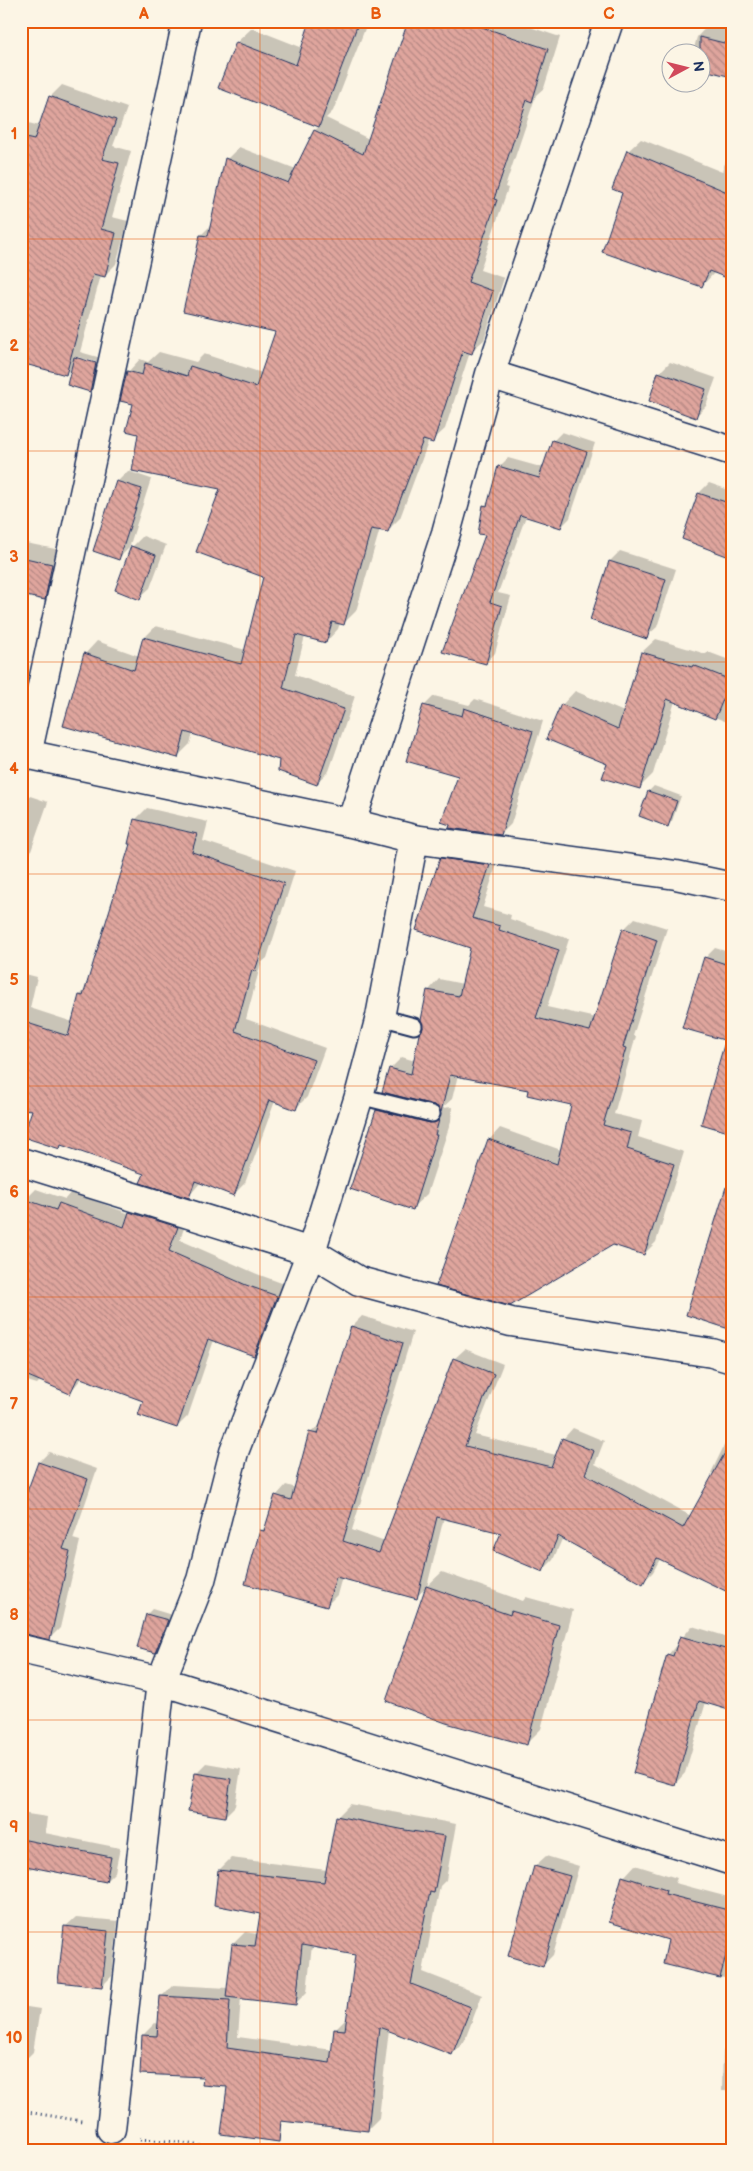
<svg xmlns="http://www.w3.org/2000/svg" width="753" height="2171" font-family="'Balsamiq Sans',sans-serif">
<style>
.shadow{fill:#0003;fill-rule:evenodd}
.building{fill:url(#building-back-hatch);stroke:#1b2f5e}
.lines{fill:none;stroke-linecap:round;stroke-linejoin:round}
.service-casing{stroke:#1b2f5e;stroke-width:19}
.minor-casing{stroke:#1b2f5e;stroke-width:31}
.path{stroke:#1b2f5e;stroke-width:3;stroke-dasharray:1 4;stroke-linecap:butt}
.service{stroke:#fcf5e5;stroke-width:15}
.minor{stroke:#fcf5e5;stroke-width:28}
.grid{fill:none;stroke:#e8590c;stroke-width:1;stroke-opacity:0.55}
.neatline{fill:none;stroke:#e8590c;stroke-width:2}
.grid-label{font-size:16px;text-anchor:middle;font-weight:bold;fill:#e8590c}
</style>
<defs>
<pattern id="building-back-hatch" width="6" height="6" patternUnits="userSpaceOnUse" patternTransform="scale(1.25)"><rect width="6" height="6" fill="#dfa59d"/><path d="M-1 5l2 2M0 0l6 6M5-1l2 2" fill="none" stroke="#b48783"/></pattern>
</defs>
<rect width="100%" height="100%" fill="#fcf5e5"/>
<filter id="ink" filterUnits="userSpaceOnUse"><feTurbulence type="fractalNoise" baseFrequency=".02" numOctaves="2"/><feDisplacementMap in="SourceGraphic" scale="10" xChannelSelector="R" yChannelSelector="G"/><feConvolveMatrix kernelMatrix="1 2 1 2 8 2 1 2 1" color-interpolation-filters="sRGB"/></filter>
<g filter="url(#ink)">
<path class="shadow" d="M21,21H25L21,33Z
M138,21H158L153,26Z
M311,21H368L333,111L326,118L369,139L410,21H512L560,37L544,88L536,95L505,187L508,188L480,270L504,278L484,340L470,352L445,429L432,441L429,440L400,518L388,530L380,529L356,611L343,624L340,623L338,629L326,642L305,636L295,675L355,696L329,771L316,783L280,759L193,733L190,744L178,756L85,654L97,641L139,656L144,638L156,626L246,650L264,576L222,488L140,433L128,372L140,359L148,362L159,352L196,362L204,354L262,373L276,331L201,235L212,224L227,159L239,147L296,169L315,130L320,126L220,87L237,42L252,28L303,48Z
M709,24L732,30V76L700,52H693L697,37Z
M62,85L127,108L113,146L131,151L112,217L128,221L116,264L104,276L101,275L80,352L101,358L100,363L78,357V359L99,365L95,385L90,390L73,366L65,374L21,362V121L40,126L50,97Z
M641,139L722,172L732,142V278L715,272L702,286L624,193L628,151Z
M670,362L716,378L706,406L696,416L650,400L660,372Z
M562,432L595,443L570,518L561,527L526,516L498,593L511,596L495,653L486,663L487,534L484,506L490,500L499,467L508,458L544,468L553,441Z
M128,471L151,479L129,548L118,559L117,482Z
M709,483L732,491V556L699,493Z
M143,536L166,545L150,588L139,598L116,589L133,546Z
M21,542L65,551L58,585L44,598L21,593Z
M620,551L676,569L657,627L646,637L610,561Z
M656,639L706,654L708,652L732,661V724L675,701L653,774L639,788L608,763L562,705L575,691L624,712L642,652Z
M434,696L469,705L475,699L543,721L511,824L501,834L459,776L424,706Z
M654,786L681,796L672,821L667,826L640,815L649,791Z
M21,793L48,802L21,880Z
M147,808L208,822L203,841L295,871L267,958L261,963L246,1019L325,1048L307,1097L295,1109L275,1101L245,1183L234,1194L201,1182L189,1196L145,1173L63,1144L59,1148L50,1059L21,1051V973L37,977L30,1008L73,1022L80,995L86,989L132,844L130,843L136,819Z
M452,847L500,854L483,907L511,915L510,919L569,939L547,1007L596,1018L624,929L635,918L667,928L633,1036H636L614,1114L642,1121L638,1137L684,1152L656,1242L644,1254L489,1140L500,1128L561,1150L573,1104L530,1089L458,1075L452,1099L442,1108L452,1107L451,1121L427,1194L412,1208L377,1110L392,1096L438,1107L390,1069L402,1057L415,1061L424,1028L428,991L439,979L463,984L471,947L441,859Z
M715,948L732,953V1031L723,1039L705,958Z
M36,1189L65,1199L71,1192L130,1214L142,1202L188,1216L180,1240L257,1274L287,1285L265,1344L254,1355L214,1340L188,1416L177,1427L145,1400L83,1377L70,1392L41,1380L37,1384L21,1379V1210L25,1200Z
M362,1316L413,1332L352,1530L385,1542L454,1359L465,1349L503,1364L475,1435L556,1455L563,1439L573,1428L604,1441L595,1464L691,1516L714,1474L711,1473L732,1429V1593L660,1559L653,1572L643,1582L563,1537L553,1560L543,1570L503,1532L444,1517L427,1587L416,1597L342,1577L337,1595L327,1605L261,1531L267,1525L276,1496L286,1485L296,1488L310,1433L322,1423L352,1326Z
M49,1452L97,1469L73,1539L80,1541L60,1628L50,1638L21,1512L39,1462Z
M442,1572L523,1601L526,1597L573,1610L541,1729L527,1743L427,1586Z
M152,1609L172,1615L160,1647L155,1652L138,1648L147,1614Z
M732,1613V1709L706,1702L685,1773L675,1784L668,1655L692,1626L725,1636Z
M206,1763L241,1769L235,1806L225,1816L196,1773Z
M350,1804L456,1824L446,1880L440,1886L423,1972L482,1995L464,2042L452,2054L389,2029L379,2118L367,2130L229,2086L204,2076L143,2035L155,2023L159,2024L161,1997L173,1985L228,1988L233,1944L245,1932L258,1934L261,1913L219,1870L231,1858L327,1870L338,1816ZM312,1945L356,1954L348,2017L335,2030L333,2050L238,2037L241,1997L295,2004L307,1992Z
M21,1813L47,1817L45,1833L120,1848L115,1872L106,1881L33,1866L31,1869L21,1867Z
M546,1856L579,1866L553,1955L543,1965L535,1866Z
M635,1865L677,1878L675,1883L732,1898V1980L664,1963L670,1939L624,1877Z
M76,1917L118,1921L112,1976L102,1986L65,1927Z
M21,2006L40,2009L33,2052L28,2057L21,2056Z
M732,2042V2091H722L723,2051Z"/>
<path class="building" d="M310,21H359L319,127L218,88L236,42L296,65Z
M408,21H464L548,49L532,102L527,100L494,199L497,200L468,282L493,291L472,354L463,351L433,443L423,440L388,532L371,529L344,625L332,622L326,643L296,635L283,688L344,709L317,785L278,771L279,760L185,732L178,758L63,726L84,653L134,670L143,637L241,664L263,577L196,552L220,489L132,471L138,434L126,431L133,404L120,401L127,371L142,375L145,363L187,376L190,366L256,387L275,332L183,311L200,235L208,236L225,158L288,183L314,130L363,154Z
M700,37L732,45V77L700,69Z
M49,96L116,120L102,159L119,163L101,229L116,233L105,277L93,274L66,375L21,363V137L34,140Z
M627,150L732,194V280L709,271L702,287L602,252L622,193L612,189Z
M74,357L96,363L90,392L67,385Z
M658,372L706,389L696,418L649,401Z
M552,440L587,452L561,528L520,515L490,602L502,606L486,664L442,652L485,535L478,534L483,505L487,506L498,466L539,478Z
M116,481L142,489L119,560L93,551Z
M698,493L732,504V558L682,539Z
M131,546L156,555L140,600L115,590Z
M21,557L52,564L45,600L21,595Z
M609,561L666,579L647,639L590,620Z
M641,652L692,667L693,665L731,680L715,719L667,699L640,789L602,778L607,764L546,739L561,704L618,729Z
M423,705L462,716L464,708L533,731L501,835L449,828L450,825L441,822L458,776L406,761Z
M648,791L677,801L668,827L639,816Z
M134,819L197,834L192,852L284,883L255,971L252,970L235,1031L314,1060L296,1110L269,1100L234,1196L195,1181L189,1198L140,1183L144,1174L61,1145L60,1149L23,1137L32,1110L21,1109V1021L68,1036L79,995L83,996L130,844H128Z
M440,858L490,865L472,918L500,926L499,930L559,950L536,1018L590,1031L623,928L657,940L623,1047L626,1048L603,1125L631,1133L627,1149L674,1164L644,1255L613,1245L510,1306L436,1286L488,1139L557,1164L571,1105L527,1095L528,1090L450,1075L441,1112L434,1105L382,1092L389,1068L411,1074L419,1034L423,1028L421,1020L427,990L459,996L470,948L416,930Z
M704,957L732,966V1013L724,1040L682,1028Z
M724,1045L732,1046V1133L701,1124Z
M376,1110L430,1123L439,1120L435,1135H437L413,1210L350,1189Z
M726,1187L732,1188V1330L686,1315Z
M21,1198L56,1210L59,1203L124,1227L129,1212L178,1227L169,1251L246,1285L277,1296L254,1356L208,1339L177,1428L138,1415L143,1401L78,1377L70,1394L21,1373Z
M351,1326L403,1343L343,1541L379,1553L453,1358L494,1374L465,1446L551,1467L562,1438L594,1451L585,1474L683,1528L732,1440V1594L657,1558L643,1584L558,1536L543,1572L493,1551L501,1533L437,1517L417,1599L336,1577L327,1607L245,1584L260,1530L264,1531L275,1495L291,1500L309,1432L317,1434Z
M38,1462L88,1479L63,1549L70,1551L50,1640L21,1633V1508Z
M426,1586L510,1615L511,1611L559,1625L527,1745L446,1723L386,1701Z
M146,1614L168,1620L155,1653L137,1648Z
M680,1636L732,1651V1711L699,1701L675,1785L633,1773L667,1654L673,1656Z
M195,1773L231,1779L225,1817L188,1811Z
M336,1816L405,1830L445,1836L434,1893L430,1892L411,1984L471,2007L452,2055L379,2027L368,2131L281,2121L279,2142L221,2134L227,2087L202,2085L203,2077L140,2074L142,2035L157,2036L160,1996L230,2000L227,2048L330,2063L334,2029L345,2030L355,1955L302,1945L296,2005L226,1997L232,1944L255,1946L260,1914L214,1905L218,1870L324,1882Z
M21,1839L111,1857L106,1882L21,1865Z
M534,1866L570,1876L543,1967L508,1956Z
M622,1876L666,1890L665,1894L732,1911V1932L720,1978L663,1964L668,1940L609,1922Z
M64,1926L108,1931L102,1987L58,1982Z"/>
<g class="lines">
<g class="service-casing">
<path id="service" d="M380,1017L414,1026
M359,1096L432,1114"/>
</g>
<g class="minor-casing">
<path id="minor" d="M490,374L732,451
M21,753L351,823L414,839L676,875L732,887
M27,755L187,21
M351,823L446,533L490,374L609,21
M21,1162L311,1252L359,1281L511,1322L712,1353L732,1359
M21,1649L161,1681L732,1861
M111,2129L161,1681L201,1580L234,1452L311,1252L359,1096L380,1017L414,839"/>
</g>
<path class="path" d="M21,2111L82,2121
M140,2139L177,2142L226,2150"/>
<use href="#service" class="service"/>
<use href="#minor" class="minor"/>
</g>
</g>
<path class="grid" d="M260,21V2150M493,21V2150M21,239H732M21,451H732M21,662H732M21,874H732M21,1086H732M21,1297H732M21,1509H732M21,1720H732M21,1932H732"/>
<rect width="753" height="2171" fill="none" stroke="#fcf5e5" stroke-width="55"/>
<g transform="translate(686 68) rotate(83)"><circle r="24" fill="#fcf5e5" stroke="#a2a6af"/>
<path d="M0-4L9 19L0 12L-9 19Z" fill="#d1495b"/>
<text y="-8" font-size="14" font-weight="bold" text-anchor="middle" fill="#1b2f5e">N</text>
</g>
<rect x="28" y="28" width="698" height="2116" class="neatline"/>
<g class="grid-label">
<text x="144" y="19">A</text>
<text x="376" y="19">B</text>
<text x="609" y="19">C</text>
<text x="14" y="139">1</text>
<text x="14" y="351">2</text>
<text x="14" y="562">3</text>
<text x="14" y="774">4</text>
<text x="14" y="985">5</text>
<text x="14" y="1197">6</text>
<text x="14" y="1409">7</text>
<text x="14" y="1620">8</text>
<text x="14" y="1832">9</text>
<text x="14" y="2043">10</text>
</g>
</svg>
